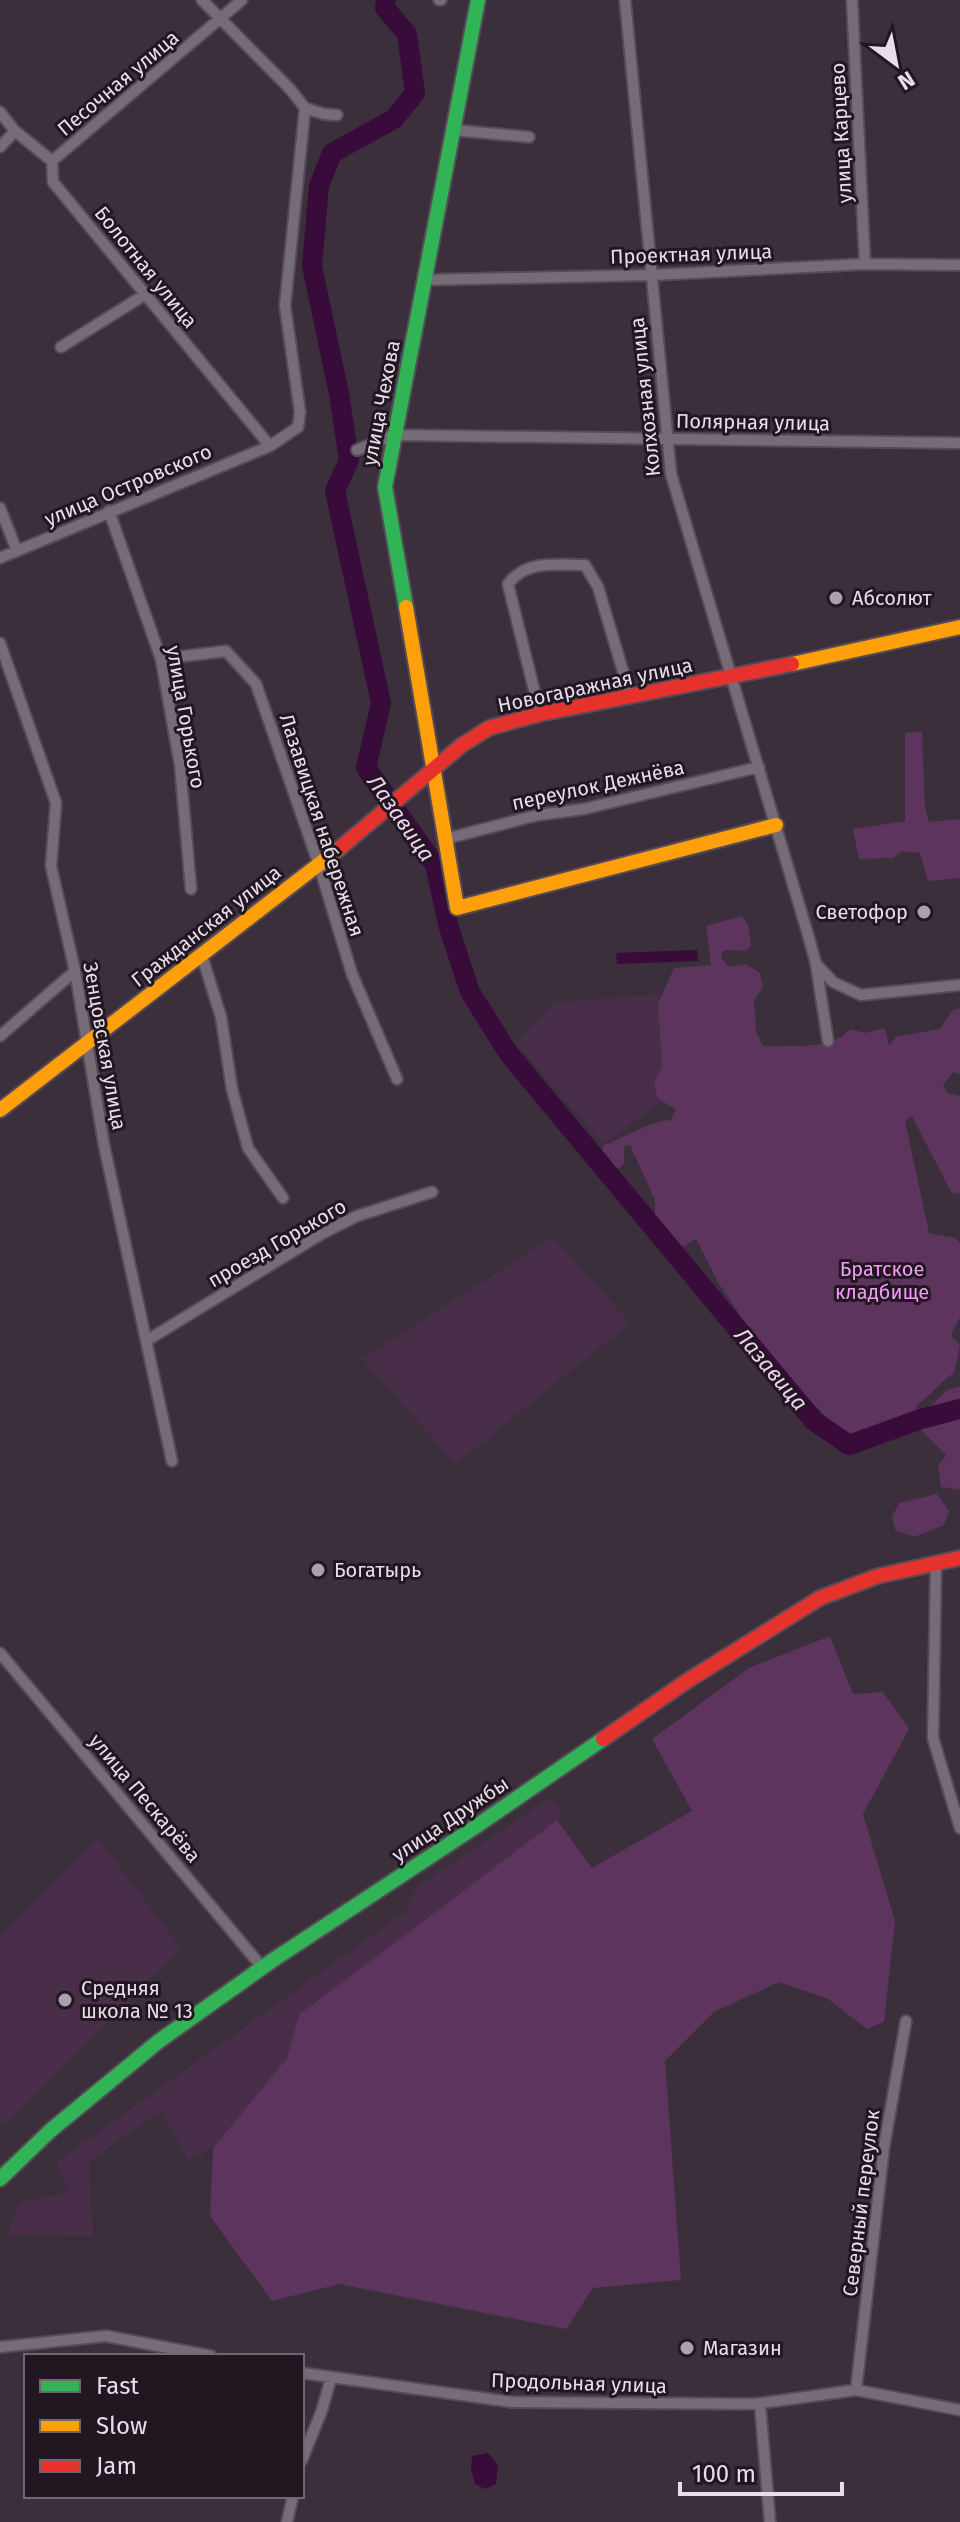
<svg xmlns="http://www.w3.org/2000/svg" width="960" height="2522" font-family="'Fira Sans',sans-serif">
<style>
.built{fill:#482e48}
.green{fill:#5c345d}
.water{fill:#380b3a}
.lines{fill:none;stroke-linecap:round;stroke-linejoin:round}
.river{stroke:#380b3a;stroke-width:20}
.street-casing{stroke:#564c57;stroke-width:14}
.fast-casing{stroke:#564c57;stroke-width:18}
.slow-casing{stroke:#564c57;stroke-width:18}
.jam-casing{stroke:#564c57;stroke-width:18}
.street{stroke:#766c77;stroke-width:10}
.fast{stroke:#30b455;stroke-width:14}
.slow{stroke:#ff9f0a;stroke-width:14}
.jam{stroke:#e5322d;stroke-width:14}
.poi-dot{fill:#ad9fad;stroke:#211721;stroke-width:3}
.labels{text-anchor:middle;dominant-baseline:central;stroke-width:6;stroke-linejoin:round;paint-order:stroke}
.street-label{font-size:20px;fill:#eadcea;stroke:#211721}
.poi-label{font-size:20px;fill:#eadcea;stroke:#211721;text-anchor:start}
.park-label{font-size:20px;fill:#f59bf7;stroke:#211721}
.water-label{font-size:22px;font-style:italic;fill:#f4d0f4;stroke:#211721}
</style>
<rect width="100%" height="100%" fill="#3b2f3c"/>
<path class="built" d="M660,994L685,1085L603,1144L516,1043L554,1003Z
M553,1237L630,1323L456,1464L362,1359Z
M551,1798L562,1813L557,1820L299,2015L287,2058L213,2148L188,2160L161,2110L89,2162L93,2236L7,2235L19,2202L69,2193L57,2162L405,1912L417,1887Z
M98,1838L181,1948L6,2124L0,2118V1936Z"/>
<path class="green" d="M922,731L925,808L929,822L960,819V878L928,881L920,853L902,851L893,858L859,859L853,829L905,821V733Z
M742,916L748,924L751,945L747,951L724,950L721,957L728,967L746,964L760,973L763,987L754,1000L756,1032L763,1046C789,1045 832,1051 850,1029L865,1033L885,1028L889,1046L896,1037L940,1029L953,1010L960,1008V1074L953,1072L943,1085L947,1093L960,1096V1193L952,1194L912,1116L905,1121L929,1233L955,1238L960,1243V1317L951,1335L960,1345L954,1373C939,1382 932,1395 917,1405L914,1418L900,1420L847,1439L807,1397L792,1392L719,1284L696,1239L682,1247L672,1245L655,1217V1200L630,1145L624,1146V1164L616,1171L606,1166L600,1154L604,1145C627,1137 647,1122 671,1120L676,1109L658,1099L654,1083L662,1067L658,1004L674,968L711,965L706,926Z
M960,1386V1489L959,1490L941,1487L938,1466L946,1455L922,1431L921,1416L946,1391Z
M937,1494L949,1511L944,1525L914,1537L895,1530L892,1517L899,1503Z
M830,1636L853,1694L883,1692L909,1729L863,1814L895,1921L884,2022L867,2029L828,1999L779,1982L714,2012L665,2061L681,2280L593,2288L566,2329L339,2284L272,2301L210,2216L213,2148L287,2058L299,2015L557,1820L592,1868L692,1811L652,1739L749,1668Z"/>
<path class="water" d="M697,950L698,961L617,964L616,953Z
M488,2453L498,2465L496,2484L485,2489L475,2484L471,2469L472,2456Z"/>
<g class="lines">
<path class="river" d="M386,0L385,8L407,34L415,93L394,119L332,153L319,186L312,266L339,394L349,460L335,491L381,703L366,768L435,865L449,928L470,992L509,1054L814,1421L849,1445L921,1419L960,1409"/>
<g class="street-casing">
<path id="street" d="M202,0L290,89L305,108L324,114L337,115
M439,0H441
M625,0L671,474L809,938L816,964L828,1041
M852,0L865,264
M0,112L15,131L52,161L53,182L270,446
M452,130L529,137
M0,147L15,131
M52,161L242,0
M424,280L653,275L865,264L960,265
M61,347L146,294
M357,450L394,435L960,443
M0,508L17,551
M109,511L161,659L180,765L191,889
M0,558L270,446L298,427L300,412L285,306L305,108
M0,643L56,803L51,866L75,971L104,1145L172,1461
M161,659L226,651L256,684L319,865L352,974L397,1079
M540,714L508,584C527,559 557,565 585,565L598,587L630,695
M445,839L538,815L584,809L759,767
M202,956L221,1017L232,1089L248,1148L283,1198
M817,965L833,982L861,995L960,985
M0,1036L75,971
M146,1341L323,1233L357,1216L432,1192
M936,1563L933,1738L960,1828
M0,1653L261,1966
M0,2347L106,2336L211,2356
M302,2373L512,2402L755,2404L856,2390L960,2410
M856,2390L884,2147L906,2021
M760,2404L770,2522
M302,2460L322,2410L331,2378
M287,2522L293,2496"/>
</g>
<g class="fast-casing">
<path id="fast" d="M406,607L385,487L478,0
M0,2179L51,2130L159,2041L273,1960L475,1827L603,1739"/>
</g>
<g class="slow-casing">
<path id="slow" d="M406,607L457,908L776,825
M792,664L960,627
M0,1110L340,848"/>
</g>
<g class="jam-casing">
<path id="jam" d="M340,848L462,745L489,728L540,714L792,664
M603,1739L687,1681L820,1598L878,1576L960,1558"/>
</g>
<use href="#street" class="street"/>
<use href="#fast" class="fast"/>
<use href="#slow" class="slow"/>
<use href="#jam" class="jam"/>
</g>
<g class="poi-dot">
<circle cx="836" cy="598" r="8"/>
<circle cx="924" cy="912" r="8"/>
<circle cx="318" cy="1570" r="8"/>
<circle cx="65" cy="2000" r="8"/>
<circle cx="687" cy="2348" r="8"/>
</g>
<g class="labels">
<g class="street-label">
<text transform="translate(118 83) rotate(-40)">Песочная улица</text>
<text transform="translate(841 133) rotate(-93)">улица Карцево</text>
<text transform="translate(691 254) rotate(-2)">Проектная улица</text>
<text transform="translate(146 267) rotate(51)">Болотная улица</text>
<text transform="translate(645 397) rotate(-96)">Колхозная улица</text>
<text transform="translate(381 403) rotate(-79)">улица Чехова</text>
<text transform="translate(753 422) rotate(1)">Полярная улица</text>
<text transform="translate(128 485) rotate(-23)">улица Островского</text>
<text transform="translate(595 685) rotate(-12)">Новогаражная улица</text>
<text transform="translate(186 717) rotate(80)">улица Горького</text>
<text transform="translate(598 785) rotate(-12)">переулок Дежнёва</text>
<text transform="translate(322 825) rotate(72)">Лазавицкая набережная</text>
<text transform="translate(206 926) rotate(-38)">Гражданская улица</text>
<text transform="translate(105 1046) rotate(80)">Зенцовская улица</text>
<text transform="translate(277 1243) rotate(-30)">проезд Горького</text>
<text transform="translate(145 1798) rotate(50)">улица Пескарёва</text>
<text transform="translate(450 1819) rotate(-34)">улица Дружбы</text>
<text transform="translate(861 2203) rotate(-83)">Северный переулок</text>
<text transform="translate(579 2383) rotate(2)">Продольная улица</text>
</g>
<g class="poi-label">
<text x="852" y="598">Абсолют</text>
<text x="908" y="912" text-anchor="end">Светофор</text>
<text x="334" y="1570">Богатырь</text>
<text x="81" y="1988">Средняя<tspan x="81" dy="23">школа № 13</tspan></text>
<text x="703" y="2348">Магазин</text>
</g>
<g class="park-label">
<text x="882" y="1269">Братское<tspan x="882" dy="23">кладбище</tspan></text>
</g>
<g class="water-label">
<text transform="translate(401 818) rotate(55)">Лазавица</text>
<text transform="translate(771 1369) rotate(50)">Лазавица</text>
</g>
</g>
<rect x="24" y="2354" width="280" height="144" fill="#211721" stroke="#716671" stroke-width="2"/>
<rect x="40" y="2380" width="40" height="12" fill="#30b455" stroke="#716671" stroke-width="2"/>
<text x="96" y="2394" font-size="24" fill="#eadcea">Fast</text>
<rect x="40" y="2420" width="40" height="12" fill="#ff9f0a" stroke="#716671" stroke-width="2"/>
<text x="96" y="2434" font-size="24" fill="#eadcea">Slow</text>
<rect x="40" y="2460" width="40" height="12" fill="#e5322d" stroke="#716671" stroke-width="2"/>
<text x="96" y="2474" font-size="24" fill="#eadcea">Jam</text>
<g transform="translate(896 64) rotate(148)" stroke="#211721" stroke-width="6" paint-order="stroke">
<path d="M0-6L14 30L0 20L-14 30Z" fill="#eadcea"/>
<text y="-12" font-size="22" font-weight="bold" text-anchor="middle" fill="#eadcea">N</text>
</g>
<path d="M680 2482v12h162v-12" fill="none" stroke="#eadcea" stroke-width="4"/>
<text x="692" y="2482" font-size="24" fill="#eadcea" stroke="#211721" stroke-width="6" paint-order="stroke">100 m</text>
</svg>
